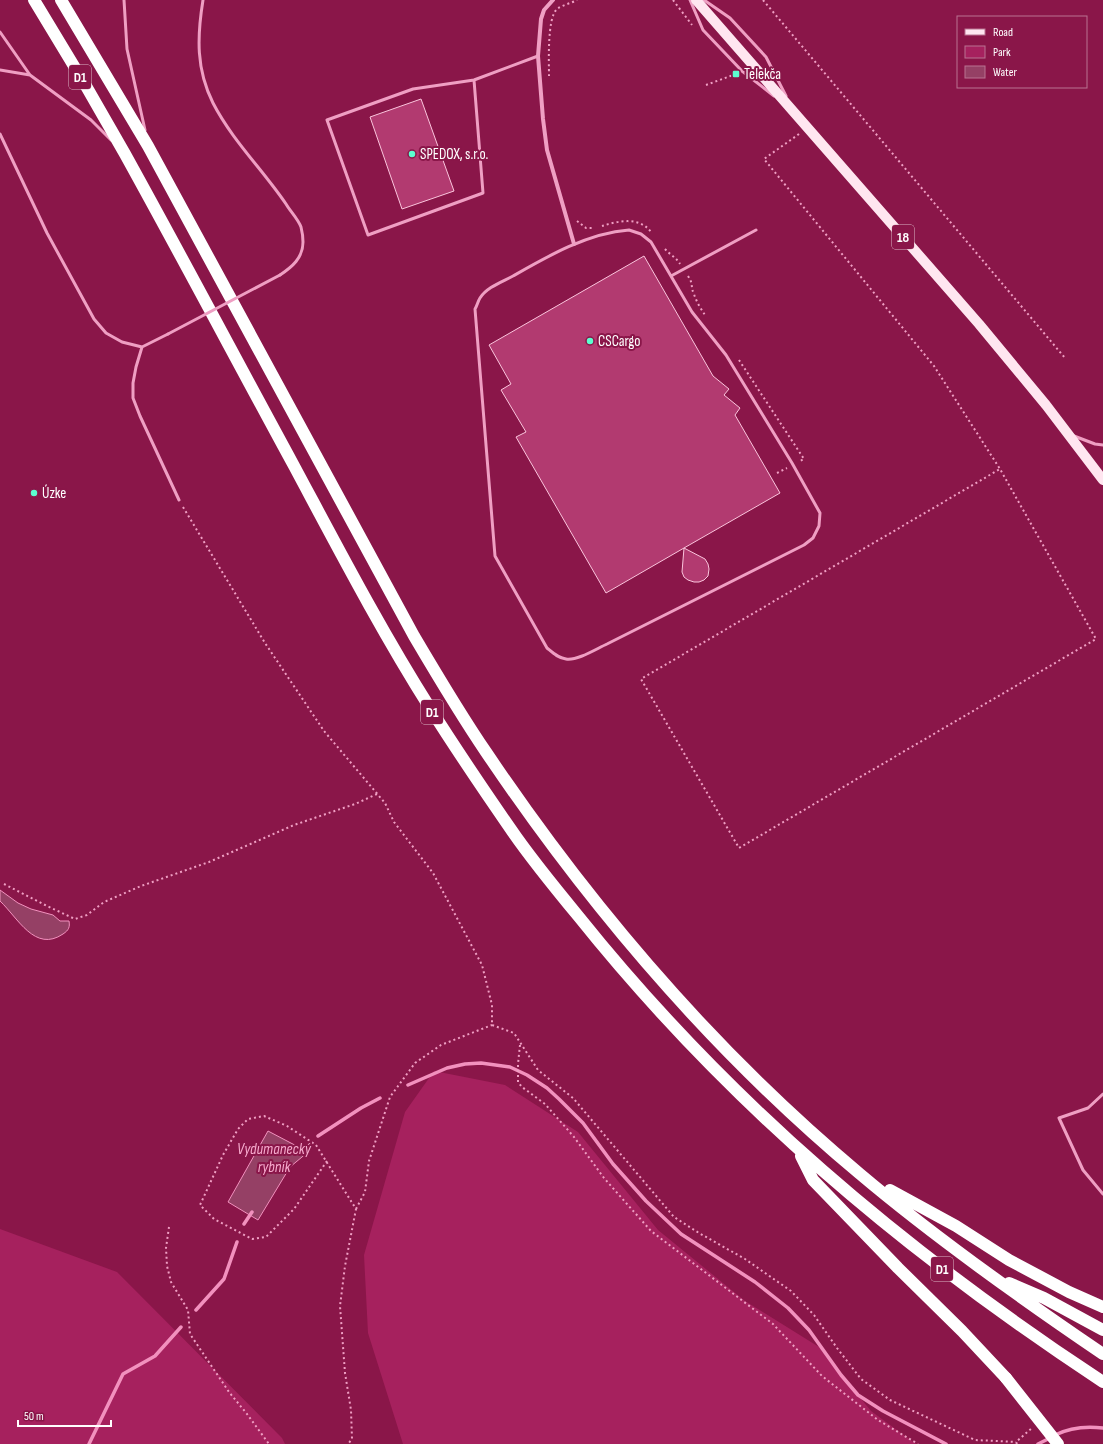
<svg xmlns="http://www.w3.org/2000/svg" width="1103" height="1444" font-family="'Sofia Sans Condensed',sans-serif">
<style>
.green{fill:#a6215e}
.water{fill:#954065;stroke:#f291be}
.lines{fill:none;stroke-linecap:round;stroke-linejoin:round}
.stream{stroke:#f291be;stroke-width:3.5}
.building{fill:#b23a70;stroke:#fbc5dd}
.path{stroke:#ef9fc3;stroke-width:2;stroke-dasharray:2 3;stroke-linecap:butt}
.lane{stroke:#ef9fc3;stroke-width:3}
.street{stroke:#ef9fc3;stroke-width:4}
.primary{stroke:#ffe6f0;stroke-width:10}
.highway{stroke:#fff;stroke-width:12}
.lane-bridge{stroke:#ef9fc3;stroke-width:3}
.highway-bridge{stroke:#fff;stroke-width:12}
.poi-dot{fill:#5cffd0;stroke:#8a1649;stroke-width:1.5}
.labels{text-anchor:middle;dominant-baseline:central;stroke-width:4;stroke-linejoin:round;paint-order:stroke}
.shield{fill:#8a1649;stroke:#dcb9c8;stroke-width:1}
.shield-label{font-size:14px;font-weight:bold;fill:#fff}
.poi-label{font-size:15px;fill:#fff;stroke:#8a1649;text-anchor:start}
.water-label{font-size:16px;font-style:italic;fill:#f6aacd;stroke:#8a1649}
</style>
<rect width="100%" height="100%" fill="#8a1649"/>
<path class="green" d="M434,1071L505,1085L578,1132L658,1230L745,1301L819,1347L871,1411L916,1444H403L368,1333L364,1255L405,1112Z
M0,1229L117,1272L282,1438L285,1444H0Z"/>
<path class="water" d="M0,890L18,903L31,909L53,915L60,921H69C70,927 69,930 63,934C35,953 18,918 0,901Z
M268,1131L308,1152L290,1167L258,1220L228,1202Z"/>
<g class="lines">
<path class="stream" d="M408,1085L447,1068L465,1064L481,1063L510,1067L527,1075L547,1088L559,1099L583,1123L613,1164L646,1201L681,1234L755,1282L788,1308L809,1330L841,1375L858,1395L883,1411L946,1444
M318,1136L361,1108L380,1098
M244,1224L252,1212
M196,1310L224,1279L237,1242
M1055,1435C1069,1428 1087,1426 1103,1428
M89,1444L123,1374L155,1356L181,1327
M1038,1444L1050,1438"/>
</g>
<path class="building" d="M421,99L454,191L402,209L370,117Z
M644,256L713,376L729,389L724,395L740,408L735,415L780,493L684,548L705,559L708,564L709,569L708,576L704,580L699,582H694L688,580L684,577L682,572L684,548L606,593L516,437L526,432L501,390L511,384L489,345Z"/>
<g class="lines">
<path class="path" d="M673,0L692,25
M763,0L1065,358
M549,76C549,62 547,18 557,9C562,5 572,3 577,0
M706,85L736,74
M799,134L764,159L934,366L1000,469L1096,639L739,848L641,679L1000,469
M577,221L586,228H594
M602,226C618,221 639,216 651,232
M665,249C670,255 676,257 680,264
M688,276C694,285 690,286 694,294C696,301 701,309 705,315
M739,360L804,459L800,461
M777,473L787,468
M183,507L265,643L324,731L385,803L394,822L433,873L482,965L492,1005V1025L514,1033L538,1070L573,1098L674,1217L699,1233L745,1259L791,1291L814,1315L837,1348L861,1379L890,1400L975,1440L1016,1442
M4,884L47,906L75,919L87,915L104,902L141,886L209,862L294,825L355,804L377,794
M520,1045L518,1064V1082L522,1087L545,1104L574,1137L604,1178L651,1231L773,1324L822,1376L878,1420L918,1444
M327,1161L294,1209L266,1237L252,1239L214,1219L200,1205L223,1155L238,1129L248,1119L264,1116L287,1126L316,1145L356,1209L345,1266L340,1306L345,1373L351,1410L352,1439L348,1444
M356,1209L365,1192L369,1161L390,1097L415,1063L441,1045L492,1025
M169,1227L166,1248L167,1266L171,1282L188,1310L190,1334L229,1392L247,1414L269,1444
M1017,1444L1016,1442L1032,1428"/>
<path class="lane" d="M124,0L127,49L145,130
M203,0C197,37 196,69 213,103C232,140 263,170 286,204C290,211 298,219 301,227C302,231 303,238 303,242C303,258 292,267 280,275
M690,0L703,30L742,71L774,96
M704,0L730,18L766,57L786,96
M0,32L30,75L91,120L111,140
M0,70L30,75
M474,80L483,193L368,235L327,120L413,89L474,80L538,56
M0,134L47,233L94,319L106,333L122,342L142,347L168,334
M629,230L641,234L651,242L692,312L726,355L792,463L820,513L819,526L813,538L804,545L607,644C596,649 577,661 566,659C558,658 553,653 547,648L495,556L475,309C477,306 478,301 480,298C487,287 502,282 513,276C548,256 588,233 629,230Z
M671,276L756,230
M142,347L136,367L133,383V398L140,416L179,500
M1074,436L1095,444L1103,445
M1103,1094L1088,1108L1059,1118L1083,1170L1103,1194"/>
<path class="street" d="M553,0L544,10L541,19L538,56L543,119L547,150L574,244"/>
<path class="primary" d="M696,0L979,324L1046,405L1103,480"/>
<path class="highway" d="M34,0L86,86L125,154C182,257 237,361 293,464C337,546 380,629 430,708C456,749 483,789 510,828C531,859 555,888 579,917C728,1103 904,1251 1103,1382
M61,0L148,146L414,636C437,675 460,714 486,752C591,908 715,1053 860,1174C937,1239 1019,1297 1103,1354
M801,1156L813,1180L898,1268L962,1331L1006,1378
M890,1190L956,1226L1009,1260L1069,1292L1103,1307
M1009,1283L1044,1298L1103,1330"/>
<path class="lane-bridge" d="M168,334L280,275"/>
<path class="highway-bridge" d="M1006,1378L1058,1444"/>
</g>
<g class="poi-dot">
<rect x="732" y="70" width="8" height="8" rx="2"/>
<circle cx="412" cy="154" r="4"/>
<circle cx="590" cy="341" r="4"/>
<circle cx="34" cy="493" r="4"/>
</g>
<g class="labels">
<g class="shield">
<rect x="69" y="65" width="22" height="24" rx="3"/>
<rect x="892" y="225" width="22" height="24" rx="3"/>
<rect x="421" y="700" width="22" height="24" rx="3"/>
<rect x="931" y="1257" width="22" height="24" rx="3"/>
</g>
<g class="shield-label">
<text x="80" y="77">D1</text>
<text x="903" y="237">18</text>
<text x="432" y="712">D1</text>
<text x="942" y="1269">D1</text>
</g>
<g class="poi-label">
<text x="744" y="74">Telekča</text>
<text x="420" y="154">SPEDOX, s.r.o.</text>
<text x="598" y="341">CSCargo</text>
<text x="42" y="493">Úzke</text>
</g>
<g class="water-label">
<text x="274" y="1149">Vydumanecký<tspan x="274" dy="18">rybník</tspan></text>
</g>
</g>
<rect x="957" y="16" width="130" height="72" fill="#8a1649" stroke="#b97392"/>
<rect x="965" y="29" width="20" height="6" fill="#ffe6f0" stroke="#b97392"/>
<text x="993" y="36" font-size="12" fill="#ffffff">Road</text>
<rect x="965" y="46" width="20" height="12" fill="#a6215e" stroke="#b97392"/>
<text x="993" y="56" font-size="12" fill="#ffffff">Park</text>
<rect x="965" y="66" width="20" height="12" fill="#954065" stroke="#b97392"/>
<text x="993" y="76" font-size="12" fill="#ffffff">Water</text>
<path d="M18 1420v6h93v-6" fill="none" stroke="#ffffff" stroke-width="2"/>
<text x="24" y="1420" font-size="12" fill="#ffffff" stroke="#8a1649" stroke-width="3" paint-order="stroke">50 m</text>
</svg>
